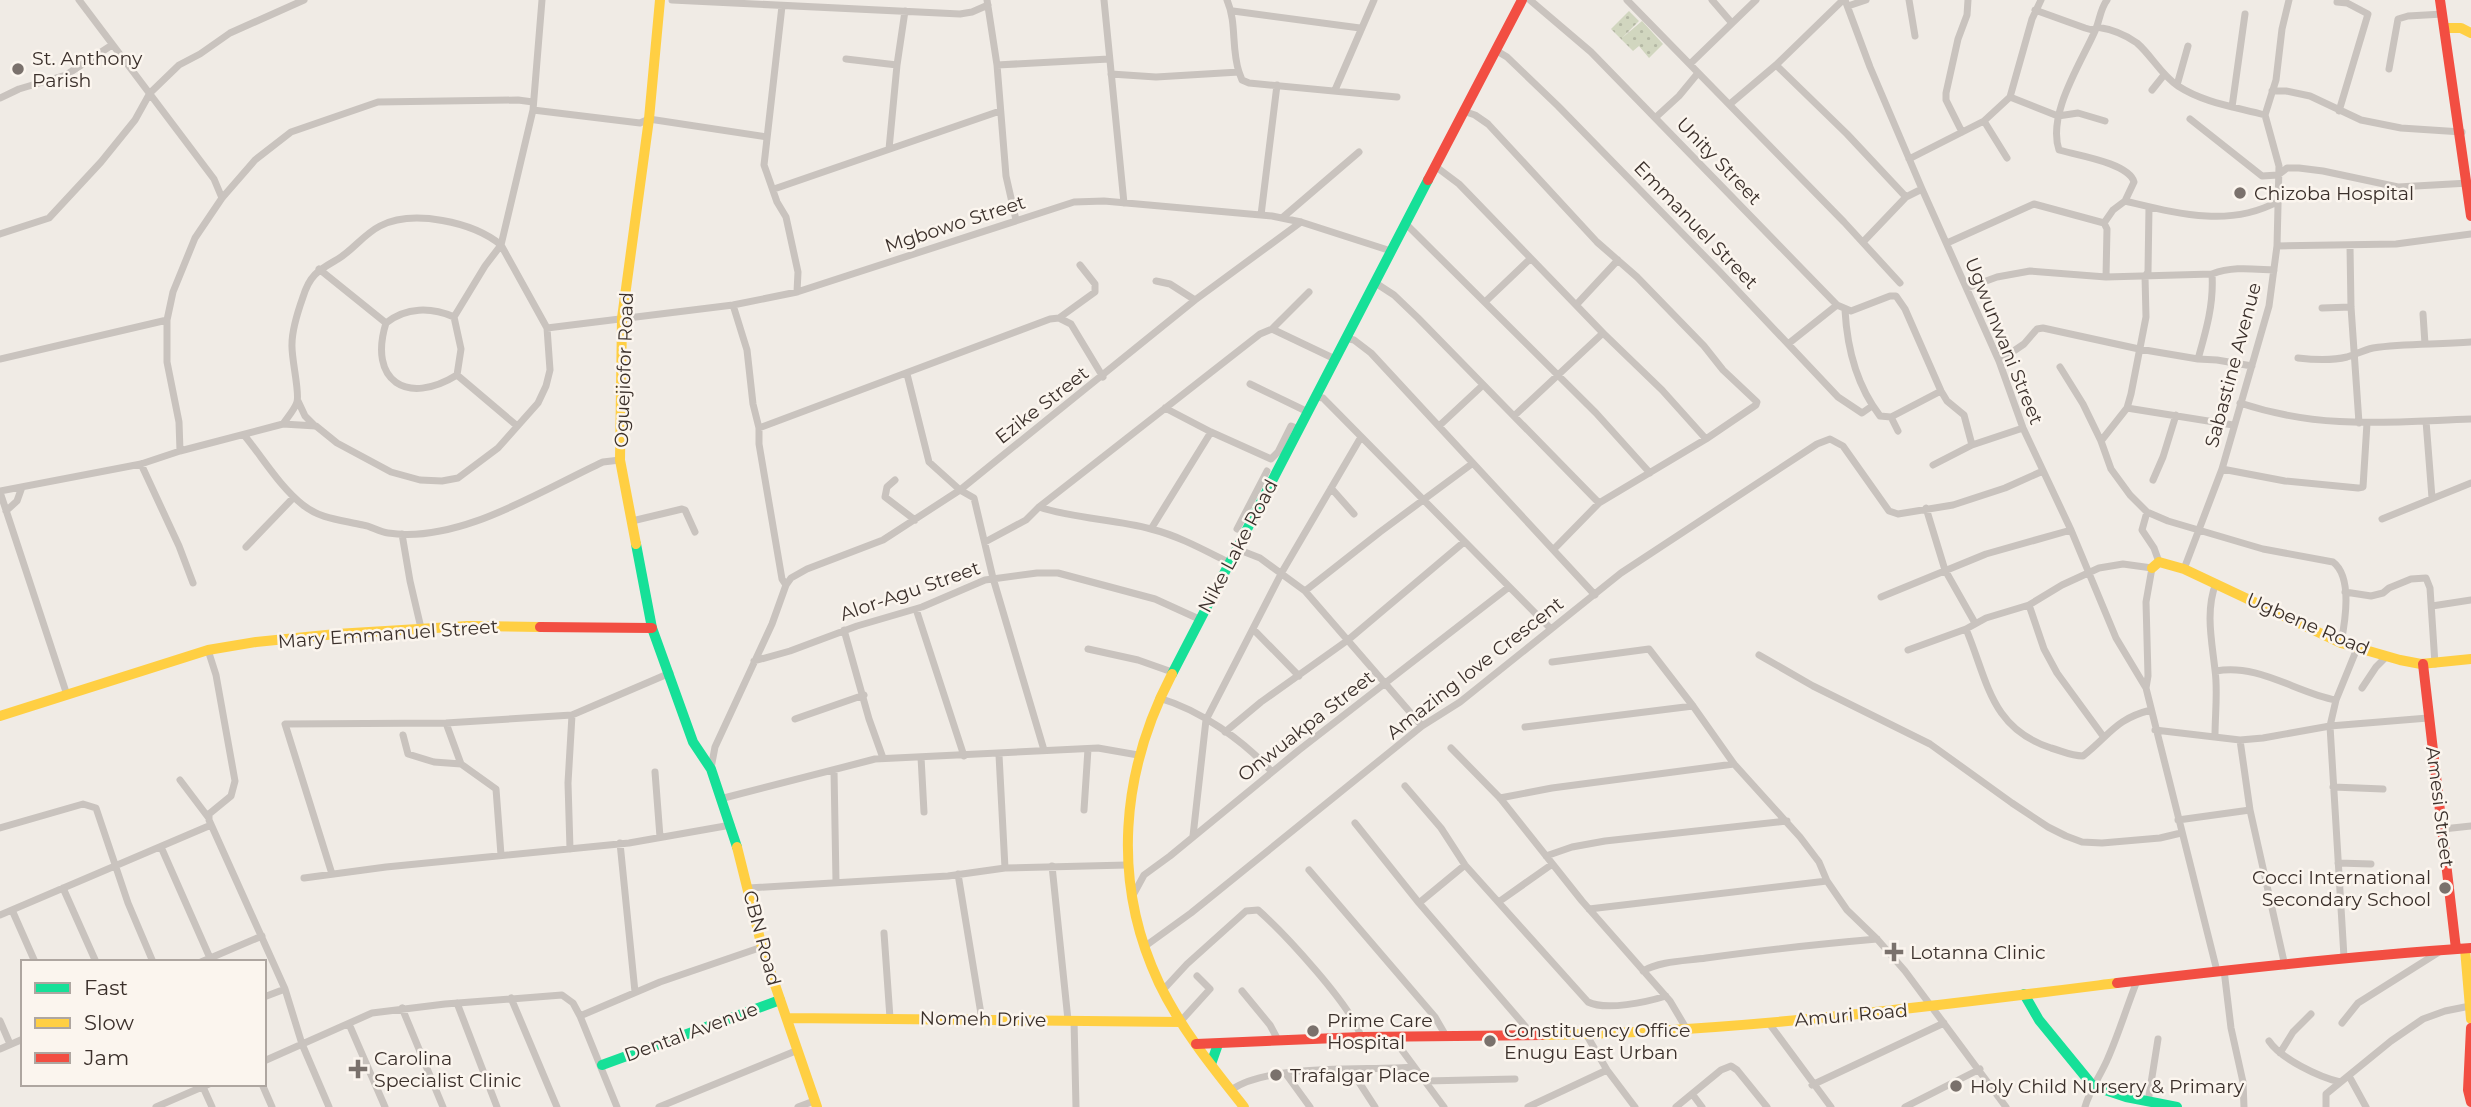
<svg xmlns="http://www.w3.org/2000/svg" width="2471" height="1107" font-family="Montserrat,sans-serif">
<style>
.grass{fill:url(#grass-dots)}
.lines{fill:none;stroke-linecap:round;stroke-linejoin:round}
.street{stroke:#c9c3be;stroke-width:7}
.fast{stroke:#16e098;stroke-width:10}
.slow{stroke:#ffcf43;stroke-width:10}
.jam{stroke:#f24e42;stroke-width:10}
.poi-dot{fill:#7a716c;stroke:#fbf5ee;stroke-width:2.5}
.labels{text-anchor:middle;dominant-baseline:central;stroke-width:5;stroke-linejoin:round;paint-order:stroke}
.poi-label{font-size:19px;fill:#3b302b;stroke:#fbf5ee;text-anchor:start}
.street-label{font-size:19px;fill:#3b302b;stroke:#fbf5ee}
</style>
<defs>
<pattern id="grass-dots" width="8" height="8" patternUnits="userSpaceOnUse" patternTransform="scale(1.75)"><rect width="8" height="8" fill="#d1d6bf"/><path d="M2 2h.1M6 6h.1" fill="none" stroke="#b4b8a4" stroke-width="1.8" stroke-linecap="round"/></pattern>
</defs>
<rect width="100%" height="100%" fill="#f0ebe5"/>
<path class="grass" d="M1629,11L1639,21L1622,38L1642,21L1663,44L1649,58L1639,46L1633,51L1611,29Z"/>
<g class="lines">
<path class="street" d="M79,0L214,179L222,198
M672,0L960,14L972,12L988,5
M987,0L997,65L1006,176L1016,220
M1104,0L1124,203
M1227,0C1237,23 1231,48 1239,72
M1530,0L1591,52L1837,305L1851,311L1890,296H1896L1905,309L1941,391L1947,401L1964,415L1972,445
M1627,0L1844,222L1900,283
M1712,0L1731,22
M1845,0L1870,67L1922,189L1999,361L2023,428L2071,530L2116,638L2146,688
M1909,0L1915,36
M2107,0C2100,9 2100,20 2095,31C2081,63 2047,114 2059,150C2076,155 2129,163 2134,182L2125,201C2176,213 2228,228 2277,202
M2337,2L2347,3L2368,14L2339,111
M782,6L764,165L777,202L786,217L798,272L797,292
M1848,6L1866,0
M2035,10L2085,28L2092,30L2097,27C2110,29 2126,35 2137,43C2152,56 2161,75 2178,86C2204,103 2236,107 2265,115
M1233,11L1360,28
M1497,51L1507,57L1558,106L1720,272L1838,397L1862,413L1872,406
M846,59L897,65
M1690,64L1756,0
M997,65L1109,59
M1776,65L1847,134L1906,197
M2389,69L2398,19L2408,16L2443,14
M1111,74L1156,77L1239,72L1242,80L1249,83L1397,97
M2177,85L2188,46
M1335,90L1374,0
M2152,90L2164,75
M2272,91H2286L2310,96L2361,120L2401,128L2462,132
M2010,97L2058,116L2078,113L2105,121
M0,98L19,89L66,75L112,45
M1730,104L1776,65L1843,0
M2232,107L2245,14
M533,110L640,123L649,119L767,137
M1655,118L1679,96L1698,73
M2190,119L2262,176L2278,175L2287,168H2299L2323,171L2398,187L2469,183
M1984,121L2007,158
M1962,132L1946,100V93L1958,39L1967,15L1968,0
M889,149L897,65L905,11
M1909,159L1984,121L2010,97L2032,19L2041,0
M1435,166L1459,184L1603,333L1662,390L1706,439
M774,189L1000,111
M1261,215L1277,85
M1282,218L1359,152
M1405,223L1596,413L1650,473
M2104,223L2107,229L2106,277
M0,234L49,218L101,162L135,120L150,93L179,65L200,54L230,33L304,0
M1863,242L1906,197L1922,189
M1947,243L2034,204L2104,223L2113,210L2125,201
M2277,246L2396,244L2471,234
M2350,246L2351,307L2359,423
M319,269L386,323
M1156,281L1170,284L1195,300
M1374,282L1394,295L1418,318L1599,503L1706,439L1756,405L1757,402L1723,370L1704,346L1637,277L1597,242L1488,124L1475,115L1463,111
M1967,288L1997,277L2030,271L2106,277L2212,274C2233,266 2252,269 2274,270
M1486,301L1530,259
M1577,304L1618,260
M733,305L747,350L753,404L759,428V444L782,579L786,585
M2322,308L2351,307
M1845,310C1847,347 1857,386 1880,416L1891,417L1941,391
M2423,314L2425,344
M454,317C431,307 406,307 386,323C368,381 407,406 457,375
M1059,318L1095,292V284L1080,265
M547,328L733,305L797,292L1074,202L1104,201L1272,216L1301,222L1391,251
M1272,329L1309,292
M1345,338L1354,340L1371,353L1595,595
M1788,344L1837,305
M2298,358C2315,360 2331,361 2347,357C2356,354 2364,350 2373,348C2406,343 2438,345 2471,342
M0,359L167,320
M2198,359C2206,331 2214,304 2212,274
M1999,361L2024,344L2037,329L2043,328L2139,349L2198,359L2217,360L2252,366
M2060,367L2083,404L2101,441L2111,469L2130,495L2147,512L2142,530L2154,548L2159,562
M907,374L929,462L960,490L974,498L993,578L1044,750
M1250,384L1308,412
M1316,397L1323,398L1551,629
M298,401L305,416L315,426
M2240,403C2322,430 2388,422 2471,419
M1165,408L1211,432L1271,459L1278,452L1291,426L1299,429
M2127,408L2233,425
M1514,416L1603,333
M1891,417L1898,431
M2426,421L2432,498
M516,425L457,375L461,349L454,317L485,266L501,245L533,110L542,0
M1439,426L1483,385
M759,428L1050,319L1059,318L1071,324L1103,377
M244,435C263,458 280,487 303,505C320,519 342,520 363,525C371,526 379,532 388,533C459,544 540,491 603,462L620,460
M2101,441L2127,408L2131,394L2146,317L2145,276L2148,272L2149,207
M180,451L179,422L167,362V320L173,292L195,238L222,198L255,160L291,132L378,102L518,100L533,102
M141,464L179,546L193,583
M1933,465L1972,445L2023,428
M2222,469L2285,481L2358,488L2363,487L2367,423
M895,480L887,487L885,497L915,520
M2153,480L2163,457L2176,415
M1331,488L1354,514
M0,491L141,464L180,451L283,424L316,426L337,443L391,472L420,480L442,481L458,478L498,448L538,403L546,386L550,370L547,328L501,245C473,222 413,209 380,226C364,234 353,250 338,259C319,270 310,274 303,297C298,311 292,329 292,344C291,358 300,392 297,402C295,409 287,418 283,424
M0,492L67,695
M1039,507C1075,519 1114,519 1151,529C1179,536 1204,550 1230,563
M1926,508L1945,570L1975,623
M6,511L17,501L22,487
M2147,512L2168,521L2263,549L2333,562C2353,577 2345,622 2341,643
M2382,519L2471,483
M632,521L682,509L685,510L695,532
M1151,529L1211,432
M1237,529L1267,471
M402,534L410,581L421,628
M985,542L1026,520L1039,507L1260,334L1272,329L1335,359
M246,547L294,497
M1237,549L1260,558L1305,591L1422,726
M1554,549L1599,503
M2184,569L2222,469L2269,306L2277,246L2279,166L2265,115L2276,80L2282,29L2289,0
M1305,591L1380,532L1473,463
M2345,592L2371,596L2383,593L2389,588L2411,579L2426,578L2430,588L2435,664
M1881,597L1986,554L2071,530
M2029,605L2044,649L2057,673L2103,736
M2432,606L2471,600
M916,609L964,756
M1253,629L1299,676
M1966,629C1988,681 1990,728 2051,748C2062,751 2071,756 2083,756C2110,735 2115,719 2151,710
M844,630L869,719L883,758
M1088,649L1138,660L1172,672
M208,650L216,675L235,781L231,796L209,814V820L285,989L302,1044L329,1107
M1908,650L1966,629L1986,618L2029,605L2062,585L2099,568L2123,564L2152,568L2146,602L2148,676L2146,688L2217,971
M1759,655L1813,686L1930,744L2012,803L2048,827L2066,836L2082,842L2102,843L2160,838L2181,833
M754,661L790,651L857,626L922,607L985,580L1037,573H1058L1155,599L1199,619
M1552,662L1649,649L1693,706L1734,764L1800,837L1819,862L1827,881L1847,910L1877,939L1905,971L2006,1107
M2216,671C2258,663 2297,693 2336,700
M2362,688L2376,667L2386,657
M1159,698C1200,710 1243,740 1272,772
M795,719L864,695
M446,723L461,764
M1525,727L1693,706
M2155,730L2240,740L2263,738L2330,726L2428,718
M1225,732L1261,702L1348,640L1464,542
M403,735L408,754L434,762L461,764L496,789L501,855
M2215,736C2215,714 2218,691 2215,670C2212,642 2205,611 2216,583
M2240,740L2250,810L2285,966
M1451,748L1500,798L1582,901L1670,1001L1686,1028
M999,755L1005,868
M921,757L924,812
M711,768L715,747L772,624L786,585L791,578L807,569L883,540L960,490L1195,300L1301,222
M834,770L836,882
M655,772L660,837
M180,780L208,817
M1405,786L1441,828L1465,865L1588,1002C1606,1011 1647,1002 1666,996
M2333,787L2383,789
M1500,798L1552,788L1734,764
M720,799L875,759L1098,748L1138,755
M1084,810L1088,749
M2178,820L2250,810
M1355,823L1419,903L1531,1033
M0,828L83,804L96,808L128,903L153,962
M2443,829L2471,826
M1193,836L1206,720L1282,572L1361,437
M620,843L635,992
M161,847L210,958
M570,849L568,783L572,715
M1546,856L1572,847L1605,841L1787,821
M2338,863L2371,864
M1052,866L1068,1020
M1309,870L1435,1017L1446,1036
M332,874L285,724L446,723L572,715L670,673
M958,874L982,1020
M304,878L386,867L629,843L731,825
M63,888L96,962
M749,888L948,876L1005,868L1127,865
M1132,897L1144,875L1170,856L1299,750L1509,587
M1500,901L1551,865
M1419,903L1465,865
M1589,909L1827,881
M12,910L35,962
M0,915L211,825
M884,933L890,1018
M1144,947L1191,913L1422,726L1460,702L1621,573L1817,444L1830,439L1843,446L1889,511L1898,514L1953,505L2005,488L2043,471
M2344,957L2330,726L2336,700L2358,646
M201,962L262,936
M2224,970L2231,1028L2243,1082L2244,1107
M1643,971C1660,961 1686,961 1706,958C1763,950 1820,944 1877,939
M1163,990L1187,964L1246,911L1258,910C1283,932 1353,1007 1361,1037
M1242,991L1270,1025L1278,1040
M264,997L285,989
M511,998L557,1107
M457,1003L497,1107
M402,1008L443,1107
M580,1016L660,982L762,947
M1074,1020L1076,1107
M0,1021L10,1044
M1180,1022L1210,989L1197,976
M1768,1022L1831,1107
M2342,1023L2358,1003L2439,952
M349,1024L385,1107
M1586,1034L1607,1070L1635,1107
M1393,1038L1444,1107
M2269,1041C2281,1059 2319,1077 2340,1082
M0,1049L23,1039
M2280,1053L2293,1032L2311,1014
M264,1061L372,1013L445,1004L562,995L573,1003L580,1016L617,1107
M1351,1070L1375,1107
M1286,1074L1310,1107
M2349,1076L2366,1107
M1425,1081L1515,1079
M262,1084L272,1107
M1812,1085L1944,1023
M203,1087L212,1107
M1231,1090C1269,1063 1366,1071 1414,1067
M1693,1095L1702,1107
M2148,1102L2158,1039
M156,1107L209,1084
M659,1107L798,1050
M798,1107L814,1101
M1528,1107L1607,1070
M1676,1107L1721,1070L1731,1066L1737,1070L1767,1107
M1905,1107L1980,1069
M2085,1107C2090,1089 2101,1075 2108,1058C2119,1033 2127,1006 2137,981
M2326,1107V1094L2391,1041L2423,1019L2445,1011L2470,1006"/>
<path class="fast" d="M636,544L652,628L693,742L711,769L737,847
M1172,674L1428,180
M2024,994L2039,1020L2093,1086L2126,1097L2177,1107
M1211,1064L1217,1047
M602,1065L780,1000"/>
<path class="slow" d="M2445,28H2461L2471,33
M636,544L620,460L622,318L649,119L660,0
M2152,568L2159,562L2184,569L2341,643L2400,660L2421,664L2471,659
M1172,674C1121,772 1111,881 1159,983C1181,1029 1213,1068 1244,1107
M0,716L208,650L256,642L336,634L468,626L540,627
M737,847L762,947L817,1107
M2465,949L2471,1019
M787,1018L1180,1022
M1542,1035C1735,1032 1927,1007 2117,983"/>
<path class="jam" d="M2440,0L2471,216
M1428,180L1522,0
M540,627L652,628
M2423,664L2456,949
M2117,983C2235,969 2353,956 2471,948
M2471,1028L2468,1090L2471,1102
M1196,1044L1361,1037L1542,1035"/>
</g>
<g class="poi-dot">
<circle cx="18" cy="69" r="7"/>
<circle cx="2240" cy="193" r="7"/>
<circle cx="2445" cy="888" r="7"/>
<path d="M1890.5 941.5h7v7h7v7h-7v7h-7v-7h-7v-7h7z"/>
<circle cx="1313" cy="1031" r="7"/>
<circle cx="1490" cy="1041" r="7"/>
<path d="M354.5 1058.5h7v7h7v7h-7v7h-7v-7h-7v-7h7z"/>
<circle cx="1276" cy="1075" r="7"/>
<circle cx="1956" cy="1086" r="7"/>
</g>
<g class="labels">
<g class="poi-label">
<text x="32" y="58">St. Anthony<tspan x="32" dy="22">Parish</tspan></text>
<text x="2254" y="193">Chizoba Hospital</text>
<text x="2431" y="877" text-anchor="end">Cocci International<tspan x="2431" dy="22">Secondary School</tspan></text>
<text x="1910" y="952">Lotanna Clinic</text>
<text x="1327" y="1020">Prime Care<tspan x="1327" dy="22">Hospital</tspan></text>
<text x="1504" y="1030">Constituency Office<tspan x="1504" dy="22">Enugu East Urban</tspan></text>
<text x="374" y="1058">Carolina<tspan x="374" dy="22">Specialist Clinic</tspan></text>
<text x="1290" y="1075">Trafalgar Place</text>
<text x="1970" y="1086">Holy Child Nursery &amp; Primary</text>
</g>
<g class="street-label">
<text transform="translate(1719 161) rotate(46)">Unity Street</text>
<text transform="translate(955 224) rotate(-18)">Mgbowo Street</text>
<text transform="translate(1696 225) rotate(46)">Emmanuel Street</text>
<text transform="translate(2004 341) rotate(68)">Ugwunwani Street</text>
<text transform="translate(2233 365) rotate(-75)">Sabastine Avenue</text>
<text transform="translate(624 370) rotate(-88)">Oguejiofor Road</text>
<text transform="translate(1042 405) rotate(-38)">Ezike Street</text>
<text transform="translate(1238 546) rotate(-62)">Nike Lake Road</text>
<text transform="translate(910 591) rotate(-19)">Alor-Agu Street</text>
<text transform="translate(2308 624) rotate(23)">Ugbene Road</text>
<text transform="translate(388 634) rotate(-4)">Mary Emmanuel Street</text>
<text transform="translate(1475 668) rotate(-38)">Amazing love Crescent</text>
<text transform="translate(1306 726) rotate(-38)">Onwuakpa Street</text>
<text transform="translate(2440 807) rotate(83)">Amesi Street</text>
<text transform="translate(762 938) rotate(75)">CBN Road</text>
<text transform="translate(1851 1015) rotate(-5)">Amuri Road</text>
<text transform="translate(983 1019) rotate(1)">Nomeh Drive</text>
<text transform="translate(691 1032) rotate(-20)">Dental Avenue</text>
</g>
</g>
<rect x="21" y="960" width="245" height="126" fill="#fbf5ee" stroke="#aea6a0" stroke-width="2"/>
<rect x="35" y="983" width="35" height="10" fill="#16e098" stroke="#aea6a0" stroke-width="2"/>
<text x="84" y="995" font-size="21" fill="#3b302b">Fast</text>
<rect x="35" y="1018" width="35" height="10" fill="#ffcf43" stroke="#aea6a0" stroke-width="2"/>
<text x="84" y="1030" font-size="21" fill="#3b302b">Slow</text>
<rect x="35" y="1053" width="35" height="10" fill="#f24e42" stroke="#aea6a0" stroke-width="2"/>
<text x="84" y="1065" font-size="21" fill="#3b302b">Jam</text>
</svg>
